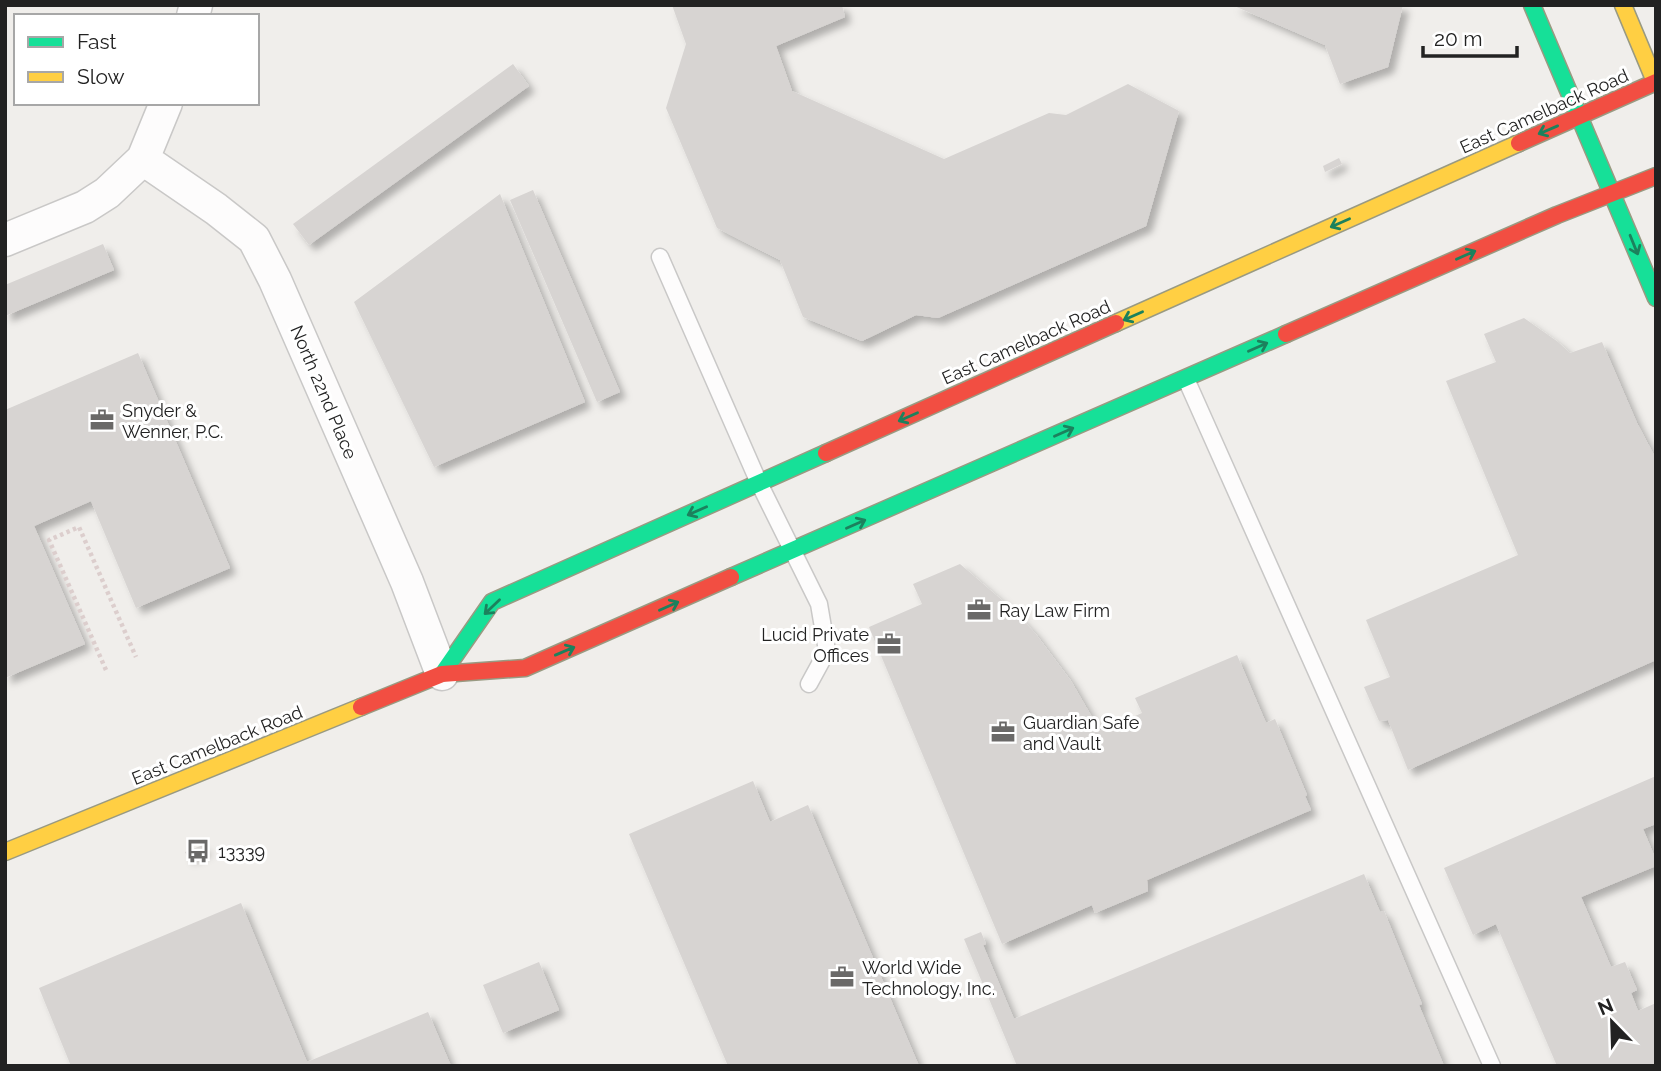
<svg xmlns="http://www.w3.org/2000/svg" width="1661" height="1071" font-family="Raleway,sans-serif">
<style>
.building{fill:#d7d4d2;filter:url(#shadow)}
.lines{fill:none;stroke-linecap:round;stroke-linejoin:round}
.lane-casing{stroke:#c9c8c7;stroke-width:19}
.street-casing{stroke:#c9c8c7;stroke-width:35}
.fast-casing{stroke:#999a82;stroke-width:19}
.slow-casing{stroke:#999a82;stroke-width:19}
.jam-casing{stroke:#999a82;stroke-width:19}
.path{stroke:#dccecd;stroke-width:4.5;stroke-dasharray:3.5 3.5;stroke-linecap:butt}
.lane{stroke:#fdfcfc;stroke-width:16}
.street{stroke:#fdfcfc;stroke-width:32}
.fast{stroke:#16e098;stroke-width:16}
.slow{stroke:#ffcf43;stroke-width:16}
.jam{stroke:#f24e42;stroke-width:16}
.oneway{stroke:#1c815d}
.labels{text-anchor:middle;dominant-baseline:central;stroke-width:6;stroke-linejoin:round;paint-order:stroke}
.street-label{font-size:18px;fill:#222;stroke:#fff}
.poi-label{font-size:18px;fill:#222;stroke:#fff;text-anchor:start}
</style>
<defs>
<filter id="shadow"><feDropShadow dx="6" dy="6" stdDeviation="3.5" flood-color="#0004"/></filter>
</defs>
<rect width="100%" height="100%" fill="#f0eeeb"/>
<path class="building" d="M672,5H842L845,17L776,46L792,91L944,159L1049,113L1066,115L1128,84L1179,111L1146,226L938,318L916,315L862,341L803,317L780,260L717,228L666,108L686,44Z
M1232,5H1403L1388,67L1340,84L1325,45Z
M513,64L529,86L309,245L293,224Z
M1339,158L1342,164L1325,172L1323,166Z
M533,190L620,392L597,402L510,200Z
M500,194L585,402L434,467L354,302Z
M103,244L114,270L5,316V285Z
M1524,318L1558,342L1570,353L1602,342L1637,423L1656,459V660L1408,770L1388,720L1379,721L1364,687L1390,677L1366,620L1518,555L1446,381L1496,362L1484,334Z
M138,353L230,568L136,608L91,501L34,526L85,644L5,678V410Z
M960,564L1010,607L1035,633L1071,681L1100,731L1142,713L1135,698L1237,655L1266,723L1275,719L1307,795L1305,796L1311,810L1147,880L1148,891L1095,913L1092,905L1002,944L869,627L922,604L913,584Z
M1656,776V824L1643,829L1656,860V866L1581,897L1611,967L1625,962L1637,990L1631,993L1638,1011L1656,1003V1066H1557L1496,924L1473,935L1444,868Z
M753,781L770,822L808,805L919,1066H728L629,834Z
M203,845L205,850L188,858L185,852Z
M1364,874L1380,912L1384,911L1422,1004L1419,1005L1444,1066H1017L964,939L981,932L986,944L983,945L1014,1019Z
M241,903L307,1062L428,1012L451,1066H71L39,988Z
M539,962L559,1010L503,1033L483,985Z"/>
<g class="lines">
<g class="lane-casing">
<path id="lane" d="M660,257L759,483L819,604L827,651L809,684
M1186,379L1492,1066"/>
</g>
<g class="street-casing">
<path id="street" d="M193,16L196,5
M143,159L216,209L254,239L275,280L407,582L442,674
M5,240L85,207L107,193L143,159L166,103"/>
</g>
<g class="fast-casing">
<path id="fast" d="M1532,5L1656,298
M731,577L1286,334
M442,674L492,602L826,453"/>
</g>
<g class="slow-casing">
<path id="slow" d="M1623,5L1656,84
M1116,323L1519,143
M5,852L361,707"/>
</g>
<g class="jam-casing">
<path id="jam" d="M1519,143L1656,82
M1286,334L1557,215L1656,176
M826,453L1116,323
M361,707L442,674L525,668L731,577"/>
</g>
<path class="path" d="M106,670L49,540L79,527L136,657"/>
<use href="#lane" class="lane"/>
<use href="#street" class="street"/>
<use href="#fast" class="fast"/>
<use href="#slow" class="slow"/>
<use href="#jam" class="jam"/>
</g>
<defs><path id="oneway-shaft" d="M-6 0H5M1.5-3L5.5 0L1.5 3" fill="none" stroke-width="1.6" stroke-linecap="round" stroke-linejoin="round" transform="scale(1.75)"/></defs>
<g class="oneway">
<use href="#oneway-shaft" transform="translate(1548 130) rotate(157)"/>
<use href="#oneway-shaft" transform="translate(1340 223) rotate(156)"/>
<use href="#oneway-shaft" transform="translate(1634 245) rotate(68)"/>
<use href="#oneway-shaft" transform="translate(1466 255) rotate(-24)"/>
<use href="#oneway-shaft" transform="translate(1133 316) rotate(156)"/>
<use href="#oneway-shaft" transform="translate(1258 347) rotate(-24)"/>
<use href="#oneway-shaft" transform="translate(908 417) rotate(156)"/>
<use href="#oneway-shaft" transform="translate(1064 432) rotate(-24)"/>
<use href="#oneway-shaft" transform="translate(697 511) rotate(156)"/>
<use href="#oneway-shaft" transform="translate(856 524) rotate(-24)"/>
<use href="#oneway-shaft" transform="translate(669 606) rotate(-24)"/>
<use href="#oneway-shaft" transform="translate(492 607) rotate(136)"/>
<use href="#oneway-shaft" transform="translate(565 651) rotate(-23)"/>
</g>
<defs>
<g id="office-bare" transform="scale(1.89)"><path d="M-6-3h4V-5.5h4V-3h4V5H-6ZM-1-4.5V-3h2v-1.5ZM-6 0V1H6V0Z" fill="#6a6968" stroke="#fff" stroke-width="2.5" paint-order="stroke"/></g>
<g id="bus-bare" transform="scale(1.89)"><path d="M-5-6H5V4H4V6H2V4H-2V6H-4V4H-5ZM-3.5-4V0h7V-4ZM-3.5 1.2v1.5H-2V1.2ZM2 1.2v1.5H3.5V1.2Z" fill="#6a6968" stroke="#fff" stroke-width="2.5" paint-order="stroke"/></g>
</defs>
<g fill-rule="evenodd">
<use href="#office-bare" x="102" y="420"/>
<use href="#office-bare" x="979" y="610"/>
<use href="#office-bare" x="889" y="644"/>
<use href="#office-bare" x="1003" y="732"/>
<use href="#bus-bare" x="198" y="851"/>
<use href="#office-bare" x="842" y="977"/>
</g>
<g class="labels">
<g class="street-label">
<text transform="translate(1544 111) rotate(-24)">East Camelback Road</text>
<text transform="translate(1026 342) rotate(-24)">East Camelback Road</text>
<text transform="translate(324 392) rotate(67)">North 22nd Place</text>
<text transform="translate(217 745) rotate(-22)">East Camelback Road</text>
</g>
<g class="poi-label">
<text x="122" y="410">Snyder &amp;<tspan x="122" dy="21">Wenner, P.C.</tspan></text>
<text x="999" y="610">Ray Law Firm</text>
<text x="869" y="634" text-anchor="end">Lucid Private<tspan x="869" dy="21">Offices</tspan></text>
<text x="1023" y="722">Guardian Safe<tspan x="1023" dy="21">and Vault</tspan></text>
<text x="218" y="851">13339</text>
<text x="862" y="967">World Wide<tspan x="862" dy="21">Technology, Inc.</tspan></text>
</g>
</g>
<rect width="1661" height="1071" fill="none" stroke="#222222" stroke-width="14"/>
<rect x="14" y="14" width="245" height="91" fill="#ffffff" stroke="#a7a7a7" stroke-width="2"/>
<rect x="28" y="37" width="35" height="10" fill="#16e098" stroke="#a7a7a7" stroke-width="2"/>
<text x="77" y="49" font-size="21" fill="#222222">Fast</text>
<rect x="28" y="72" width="35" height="10" fill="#ffcf43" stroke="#a7a7a7" stroke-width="2"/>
<text x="77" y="84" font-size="21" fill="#222222">Slow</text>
<g transform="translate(1612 1022) rotate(337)" stroke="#ffffff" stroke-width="5" paint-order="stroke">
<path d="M0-5L12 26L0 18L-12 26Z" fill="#222222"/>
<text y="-10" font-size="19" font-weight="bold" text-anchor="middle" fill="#222222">N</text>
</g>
<path d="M1423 46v10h94v-10" fill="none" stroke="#222222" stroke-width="3.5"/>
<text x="1434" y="46" font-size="21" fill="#222222" stroke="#ffffff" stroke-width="5" paint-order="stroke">20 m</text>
</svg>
